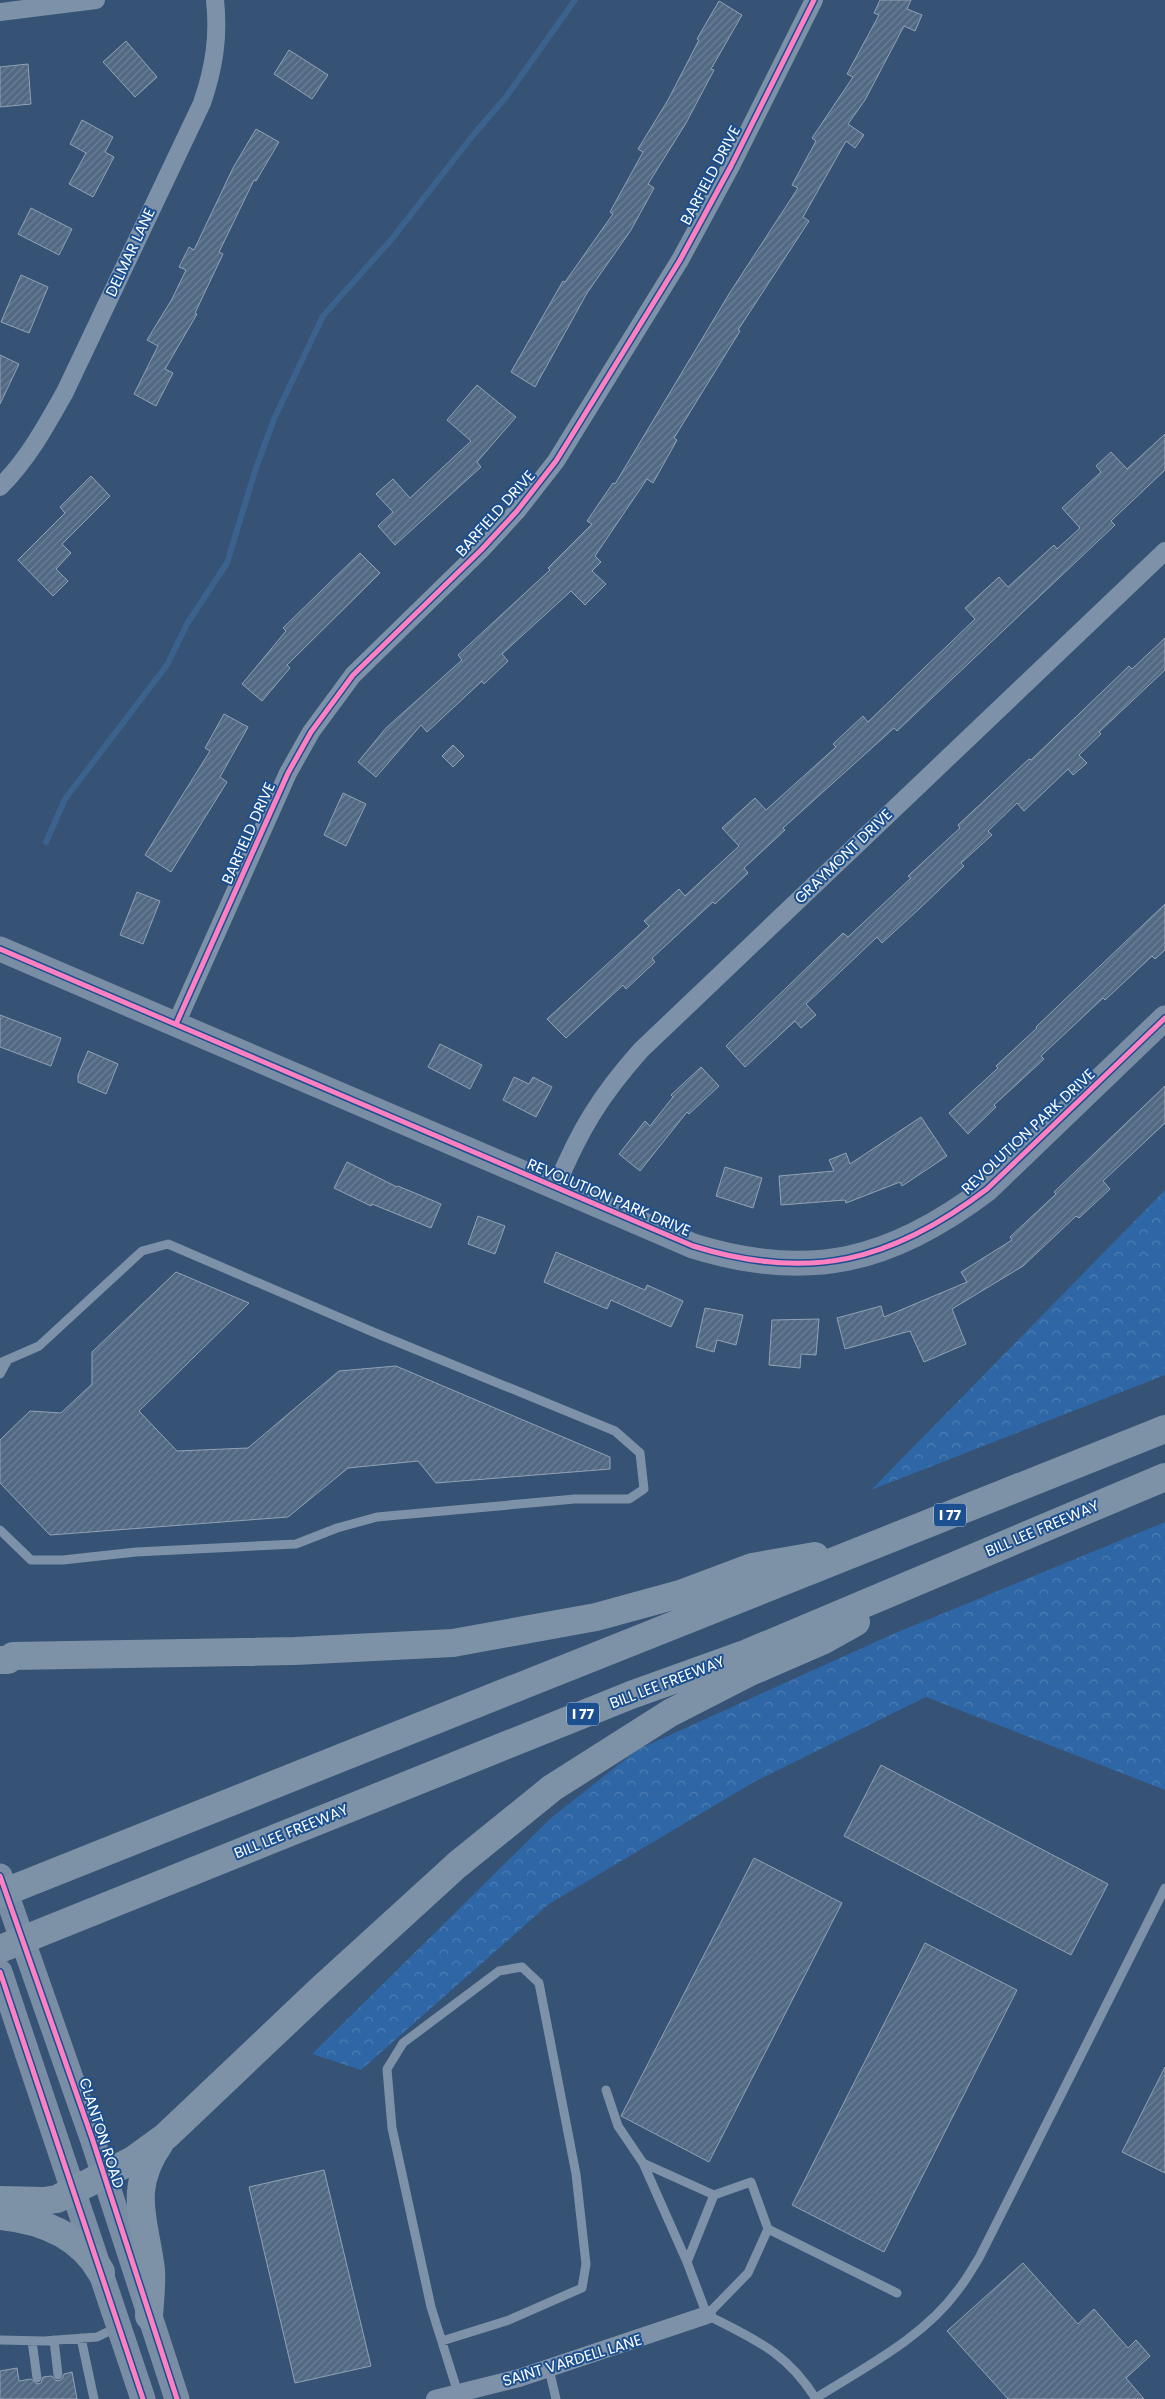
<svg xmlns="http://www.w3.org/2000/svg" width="1165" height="2399" font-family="Poppins,sans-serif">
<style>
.forest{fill:url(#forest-crowns)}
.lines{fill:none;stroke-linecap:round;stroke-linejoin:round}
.stream{stroke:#3b618d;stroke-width:6}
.building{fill:url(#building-hatch);stroke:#92a2b6}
.lane{stroke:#7d92a8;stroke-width:9}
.street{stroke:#7d92a8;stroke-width:18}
.secondary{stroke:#798da4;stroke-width:25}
.highway{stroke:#7e92a7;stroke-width:28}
.cycleway-casing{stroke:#1b4f8f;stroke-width:8}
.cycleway{stroke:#ff80c0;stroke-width:5}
.labels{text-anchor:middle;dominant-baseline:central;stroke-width:4;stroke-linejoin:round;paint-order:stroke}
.shield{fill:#1b4f8f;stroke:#bbcadd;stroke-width:1}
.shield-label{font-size:14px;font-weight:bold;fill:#fff}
.street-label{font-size:15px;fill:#fff;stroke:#1b4f8f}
</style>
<defs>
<pattern id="forest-crowns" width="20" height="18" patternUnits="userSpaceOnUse" patternTransform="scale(1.25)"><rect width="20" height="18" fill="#2f66a5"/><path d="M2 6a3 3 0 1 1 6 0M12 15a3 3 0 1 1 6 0" fill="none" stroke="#4e7db2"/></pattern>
<pattern id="building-hatch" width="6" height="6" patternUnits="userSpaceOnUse" patternTransform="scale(1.25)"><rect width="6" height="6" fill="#526984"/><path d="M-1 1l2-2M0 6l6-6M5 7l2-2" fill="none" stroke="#6c8096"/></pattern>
</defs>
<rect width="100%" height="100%" fill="#365274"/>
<path class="forest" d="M1165,1190V1375L871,1490L1162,1193Z
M1165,1522V1790L926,1697L754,1782L549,1904L361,2070L312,2054L551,1818L637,1750L893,1634Z"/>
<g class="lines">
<path class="stream" d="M46,842L65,799L167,665L187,624L227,563L256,468L274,419L323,316L391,240L474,134L506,97L575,0"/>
</g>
<path class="building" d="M880,0H911L907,9L922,15L915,31L904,26L865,100L848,124L864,135L855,148L846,141L803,217L809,221L738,330L740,331L674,438L677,440L653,483L647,479L595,556L601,562L592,571L606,584L585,605L571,591L502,654L508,661L484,684L482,681L427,732L421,725L376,777L358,762L386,728L462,660L458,655L550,570L548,568L592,524L587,521L613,483L615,484L729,294L798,188L792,185L816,141L812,138L853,77L847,74L879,15L874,13Z
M719,1L742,15L711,69L714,70L686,123L648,184L654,188L631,230L587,293L535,387L511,372L563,281L565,282L613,214L610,212L643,152L638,149L668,100L699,40L697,39Z
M126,41L157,77L135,97L103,62Z
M289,50L328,75L312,99L274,74Z
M28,64L31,104L0,107V67Z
M82,120L113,137L105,152L114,157L93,197L69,184L86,153L70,144Z
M256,129L279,142L256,181L254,180L219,252L223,254L195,313L197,314L165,369L173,373L156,406L134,394L158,346L147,340L172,299L186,270L179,267L189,247L194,250L233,168Z
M31,208L72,229L59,255L18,234Z
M21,275L48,287L29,333L1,322Z
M0,355L19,364L0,404Z
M477,385L516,417L477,462L481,467L395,545L378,526L393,512L376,494L393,479L410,498L471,441L447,420Z
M1165,434V470L1111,521L1115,525L897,731L894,728L783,828L785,830L744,868L748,873L715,904L713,902L652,958L655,962L626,989L623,985L566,1038L547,1019L649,926L644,921L679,889L685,896L739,846L722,828L755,798L766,810L836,747L833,744L863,716L868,722L975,619L965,608L999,577L1008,587L1054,545L1057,549L1080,528L1062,508L1101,472L1096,466L1111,452L1127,469Z
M91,476L110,496L62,544L71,553L56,569L68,581L53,596L18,560L65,513L60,507Z
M360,553L380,573L287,665L290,668L262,701L242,684L286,631L283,628Z
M1165,638V670L1099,732L1101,734L1079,755L1087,763L1073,775L1068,769L1024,811L1017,803L988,831L992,835L961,863L964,866L919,909L882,943L877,937L806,1004L816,1015L801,1028L795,1021L745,1067L726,1046L843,933L848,937L911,878L908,876L960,828L958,825L987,798L1029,759L1031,760L1129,666L1132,669Z
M224,714L248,727L220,777L227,782L171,872L145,855L210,751L205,748Z
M453,745L464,756L453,767L442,756Z
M343,793L366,804L346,846L324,835Z
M137,892L160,901L143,944L120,935Z
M1165,904V950L1155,959L1152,956L1105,1000L1103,998L1041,1056L1044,1059L994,1105L996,1107L968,1134L949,1113L998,1068L996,1066L1037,1028L1036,1027Z
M0,1015L61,1038L51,1066L0,1047Z
M440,1044L482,1065L470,1089L428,1067Z
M88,1051L118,1064L106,1094L78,1082V1075Z
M701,1067L719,1086L689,1114L687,1112L640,1171L619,1154L645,1121L650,1126L673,1097L671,1095Z
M514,1077L529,1084L533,1077L552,1087L536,1117L503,1100Z
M1165,1086V1123L1103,1181L1110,1189L1079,1218L1076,1216L1023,1266L952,1309L966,1344L924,1362L910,1331L845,1349L837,1318L881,1306L884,1317L967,1282L961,1272L1012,1240L1010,1237L1056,1194L1054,1192Z
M921,1117L947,1156L902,1186L900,1182L846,1203L845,1200L781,1205L779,1176L834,1171L829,1160L846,1153L850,1164Z
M347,1162L397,1187L398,1186L441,1204L431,1228L372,1204L371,1206L334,1188Z
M725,1167L762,1178L753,1208L716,1196Z
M478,1216L505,1226L495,1254L468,1244Z
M556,1252L645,1290L647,1285L683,1301L671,1327L611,1300L607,1309L544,1282Z
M176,1272L249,1303L139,1411L177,1451L248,1448L339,1371L396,1366L610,1457V1469L436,1483L418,1461L348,1468L288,1517L50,1535L0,1483V1440L30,1411L61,1413L92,1384V1352Z
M705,1308L743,1315L736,1345L717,1340L714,1352L696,1347Z
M819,1319L816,1355L801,1354L800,1368L769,1365L772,1320Z
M881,1765L1108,1884L1071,1955L844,1836Z
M754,1858L842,1903L709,2162L621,2116Z
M925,1943L1017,1990L884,2252L792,2205Z
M1165,2067V2173L1122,2152Z
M324,2170L371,2366L295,2383L249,2187Z
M1023,2263L1078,2324L1094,2309L1128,2348L1136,2340L1150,2356L1126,2378L1144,2399H1008L947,2331Z
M17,2368L19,2381L31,2379L37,2384L41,2383L43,2377L52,2376L55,2380L59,2381L63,2378L64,2374L72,2372L77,2399H0V2371Z"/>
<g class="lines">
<path class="lane" d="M0,1363L39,1346L142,1251L168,1244L373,1332L615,1431L640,1453L644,1489L629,1499H575L377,1517L337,1528L296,1544L136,1552L63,1560H31L0,1530
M0,1374L7,1361
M606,2090L618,2126L643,2163L687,2262L707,2315L748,2273L768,2229L897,2293
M643,2163L714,2195
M687,2262L714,2195L751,2182L768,2229
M707,2315C754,2339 787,2352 816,2399
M81,2338L94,2399
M0,2340L44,2341L97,2337L118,2327
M54,2340L58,2375
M32,2341L37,2378
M442,2341L509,2320L582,2288L586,2264L576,2174L539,1983L522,1967L499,1971L403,2043L387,2069L392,2128L431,2307L458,2393
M549,2369L556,2399
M816,2398C865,2367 923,2338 958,2290C966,2280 972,2269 979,2258L1165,1888"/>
<path class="street" d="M0,12L96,0
M0,487C28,459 46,426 65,392L202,103C214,68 219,37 215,0
M176,1024L288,773L311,732L353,675L482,549L517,511L556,461L680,260L731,166L814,0
M556,1187C579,1131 600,1096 641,1050L1165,551
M435,2399L519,2378L707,2315"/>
<path class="secondary" d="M0,949L693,1246C809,1282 891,1262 987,1189L1165,1018
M0,1876L92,2138L177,2399
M0,1972L143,2399"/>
<path class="highway" d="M0,1660H8L13,1656L295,1651L453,1643L596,1617L680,1594L752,1567L815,1556
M0,1894L1165,1429
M0,1949L631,1695L745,1654L1165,1477
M0,2200L44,2201L57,2199L133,2160L166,2136L320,1990L457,1865L552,1788L670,1713L748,1673L822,1641L856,1622
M0,2216C40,2220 80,2235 101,2272
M149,2316C150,2301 152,2284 151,2270C145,2220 127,2190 160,2143"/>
<g class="cycleway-casing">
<path id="cycleway" d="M0,949L693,1246C809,1282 891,1262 987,1189L1165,1018
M176,1024L288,773L311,732L353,675L482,549L517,511L556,461L680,260L731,166L814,0
M0,1876L92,2138L177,2399
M0,1972L143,2399"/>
</g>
<use href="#cycleway" class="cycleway"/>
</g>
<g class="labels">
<g class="shield">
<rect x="934" y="1503.5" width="32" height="23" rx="4"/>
<rect x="567" y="1702.5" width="32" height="23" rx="4"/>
</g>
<g class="shield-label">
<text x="950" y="1515">I 77</text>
<text x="583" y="1714">I 77</text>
</g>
<g class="street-label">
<text transform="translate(710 175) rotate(-62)">BARFIELD DRIVE</text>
<text transform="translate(130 252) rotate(-65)">DELMAR LANE</text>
<text transform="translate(495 513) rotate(-48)">BARFIELD DRIVE</text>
<text transform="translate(248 833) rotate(-66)">BARFIELD DRIVE</text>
<text transform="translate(843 856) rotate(-44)">GRAYMONT DRIVE</text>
<text transform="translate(1028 1131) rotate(-43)">REVOLUTION PARK DRIVE</text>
<text transform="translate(609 1197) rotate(23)">REVOLUTION PARK DRIVE</text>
<text transform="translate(1042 1528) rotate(-23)">BILL LEE FREEWAY</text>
<text transform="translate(667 1682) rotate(-21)">BILL LEE FREEWAY</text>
<text transform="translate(291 1831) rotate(-22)">BILL LEE FREEWAY</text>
<text transform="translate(102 2133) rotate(72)">CLANTON ROAD</text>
<text transform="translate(572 2360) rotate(-17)">SAINT VARDELL LANE</text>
</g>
</g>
</svg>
